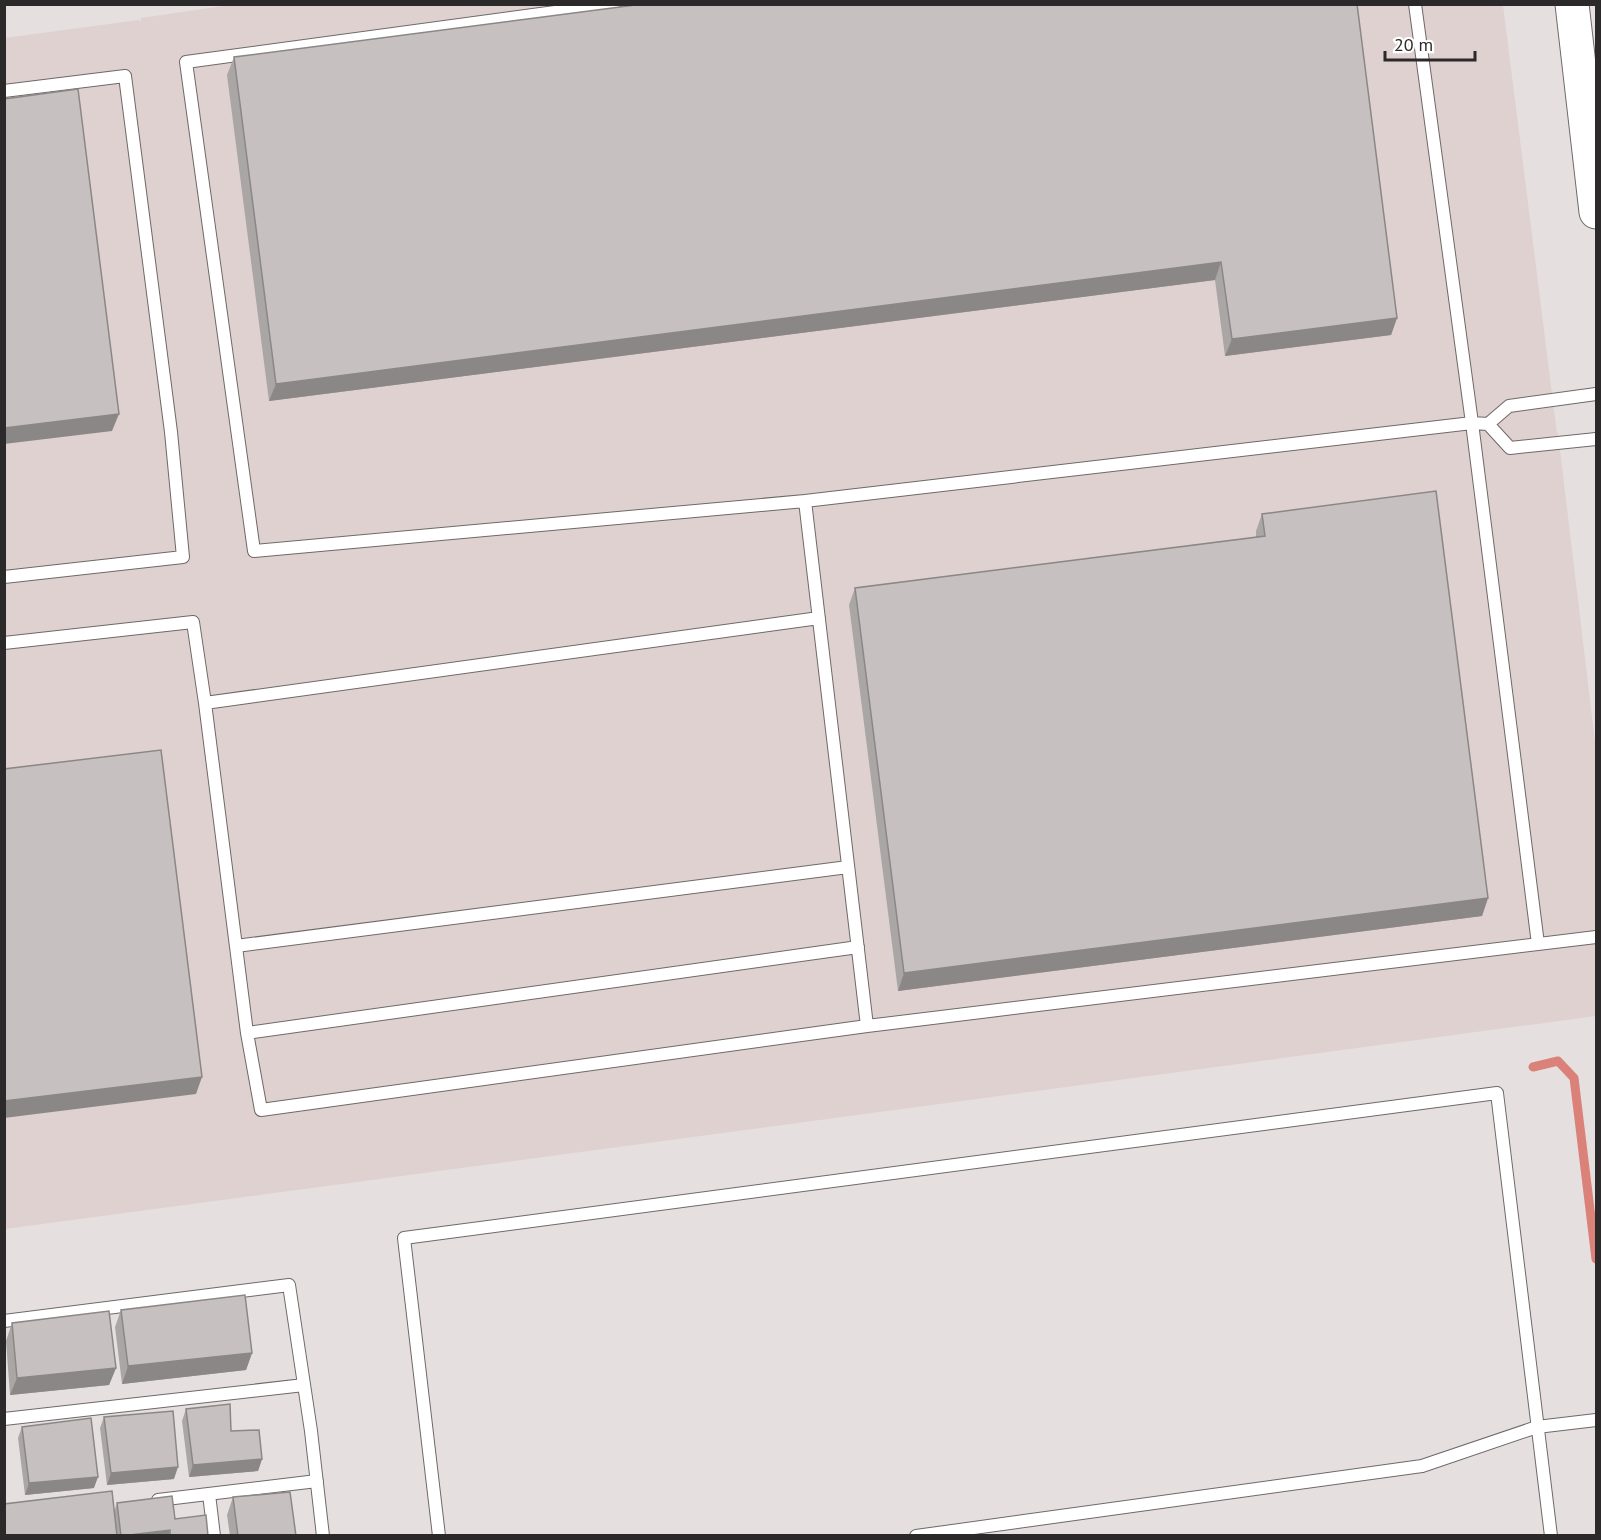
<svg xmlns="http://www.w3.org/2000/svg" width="1601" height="1540" font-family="'PT Sans',sans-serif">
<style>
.built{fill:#dfd1cf}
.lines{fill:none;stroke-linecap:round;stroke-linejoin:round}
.stream{stroke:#da827a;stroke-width:9}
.lane-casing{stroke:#6e6969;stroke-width:14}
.secondary-casing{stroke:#6e6969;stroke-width:35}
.lane{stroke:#fff;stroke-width:12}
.secondary{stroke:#fff;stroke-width:33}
.wall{fill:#aaa6a5}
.shaded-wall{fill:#8b8786}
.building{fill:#c6c1c0;stroke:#8b8786;stroke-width:1.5}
</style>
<rect width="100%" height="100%" fill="#e5e0df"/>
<path class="built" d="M237,4L1503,5L1557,433H1558L1596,750V1016L5,1229L4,38L139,20L141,22V18Z"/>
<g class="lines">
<path class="stream" d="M1533,1067L1558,1061L1574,1078L1596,1259"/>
<g class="lane-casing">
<path id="lane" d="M614,4L186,62L254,551L805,501L1472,423L1488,424L1509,406L1596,394
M1415,4L1472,423L1538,944
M4,91L125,76L171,432L183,557L4,577
M1488,424L1510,448L1596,439
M805,501L867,1026
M819,618L205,703L247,1033L858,947
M4,643L193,622L205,703
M236,946L848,867
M247,1033L261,1110L867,1026L1596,937
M4,1321L289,1285L311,1431L323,1536
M4,1419L304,1385
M209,1494L214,1536
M158,1500L317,1481
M439,1536L404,1238L1497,1093L1551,1536
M916,1536L1422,1466L1537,1427L1596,1420"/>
</g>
<g class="secondary-casing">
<path id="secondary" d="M1572,4L1596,212"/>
</g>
<use href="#lane" class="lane"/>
<use href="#secondary" class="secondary"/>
</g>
<path class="wall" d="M643,4L1397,318L1391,335L1225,356L1215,280L269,401L227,75L234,57Z
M1262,514L1488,898L1482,916L898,991L849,605L855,588L1256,537V531Z
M121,1310L252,1353L246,1370L122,1384L115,1327Z
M12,1323L116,1368L109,1385L10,1395L6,1341Z
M186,1409L231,1431L262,1459L258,1471L189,1477L182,1421Z
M104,1417L174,1479L107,1485L100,1428Z
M22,1427L94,1488L25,1495L18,1438Z
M233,1497L296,1536H230L227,1515Z
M117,1503L175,1519L208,1536H4L114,1512Z"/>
<path class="shaded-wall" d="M1221,262L1215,280L269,401L276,384Z
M1397,318L1391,335L1225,356L1232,339Z
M119,414L112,431L4,444V428Z
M1488,898L1482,916L898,991L904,973Z
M202,1077L196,1094L4,1118V1101Z
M252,1353L246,1370L122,1384L128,1366Z
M116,1368L109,1385L10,1395L17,1378Z
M262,1459L258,1471L189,1477L193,1465Z
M178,1467L174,1479L107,1485L111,1473Z
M98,1477L94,1488L25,1495L29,1483Z
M170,1530L168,1536H128Z"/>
<path class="building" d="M643,4H1357L1397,318L1232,339L1221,262L276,384L234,57Z
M78,89L119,414L4,428V99Z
M1436,491L1488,898L904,973L855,588L1265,536L1262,514Z
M161,750L202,1077L4,1101V769Z
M245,1295L252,1353L128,1366L121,1310Z
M109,1311L116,1368L17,1378L12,1323Z
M230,1404L231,1431L259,1430L262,1459L193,1465L186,1409Z
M173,1411L178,1467L111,1473L104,1417Z
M91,1418L98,1477L29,1483L22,1427Z
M112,1491L117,1536H4V1504Z
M290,1492L296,1536H238L233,1497Z
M172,1496L175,1519L206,1515L208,1536H170V1530L121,1536L117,1503Z"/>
<rect width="1601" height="1540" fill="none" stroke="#2b2929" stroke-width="12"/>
<path d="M1385 51v9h90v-9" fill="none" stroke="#2b2929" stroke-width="3"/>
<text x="1394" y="51" font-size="18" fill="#2b2929" stroke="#ffffff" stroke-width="4.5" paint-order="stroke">20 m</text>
</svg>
